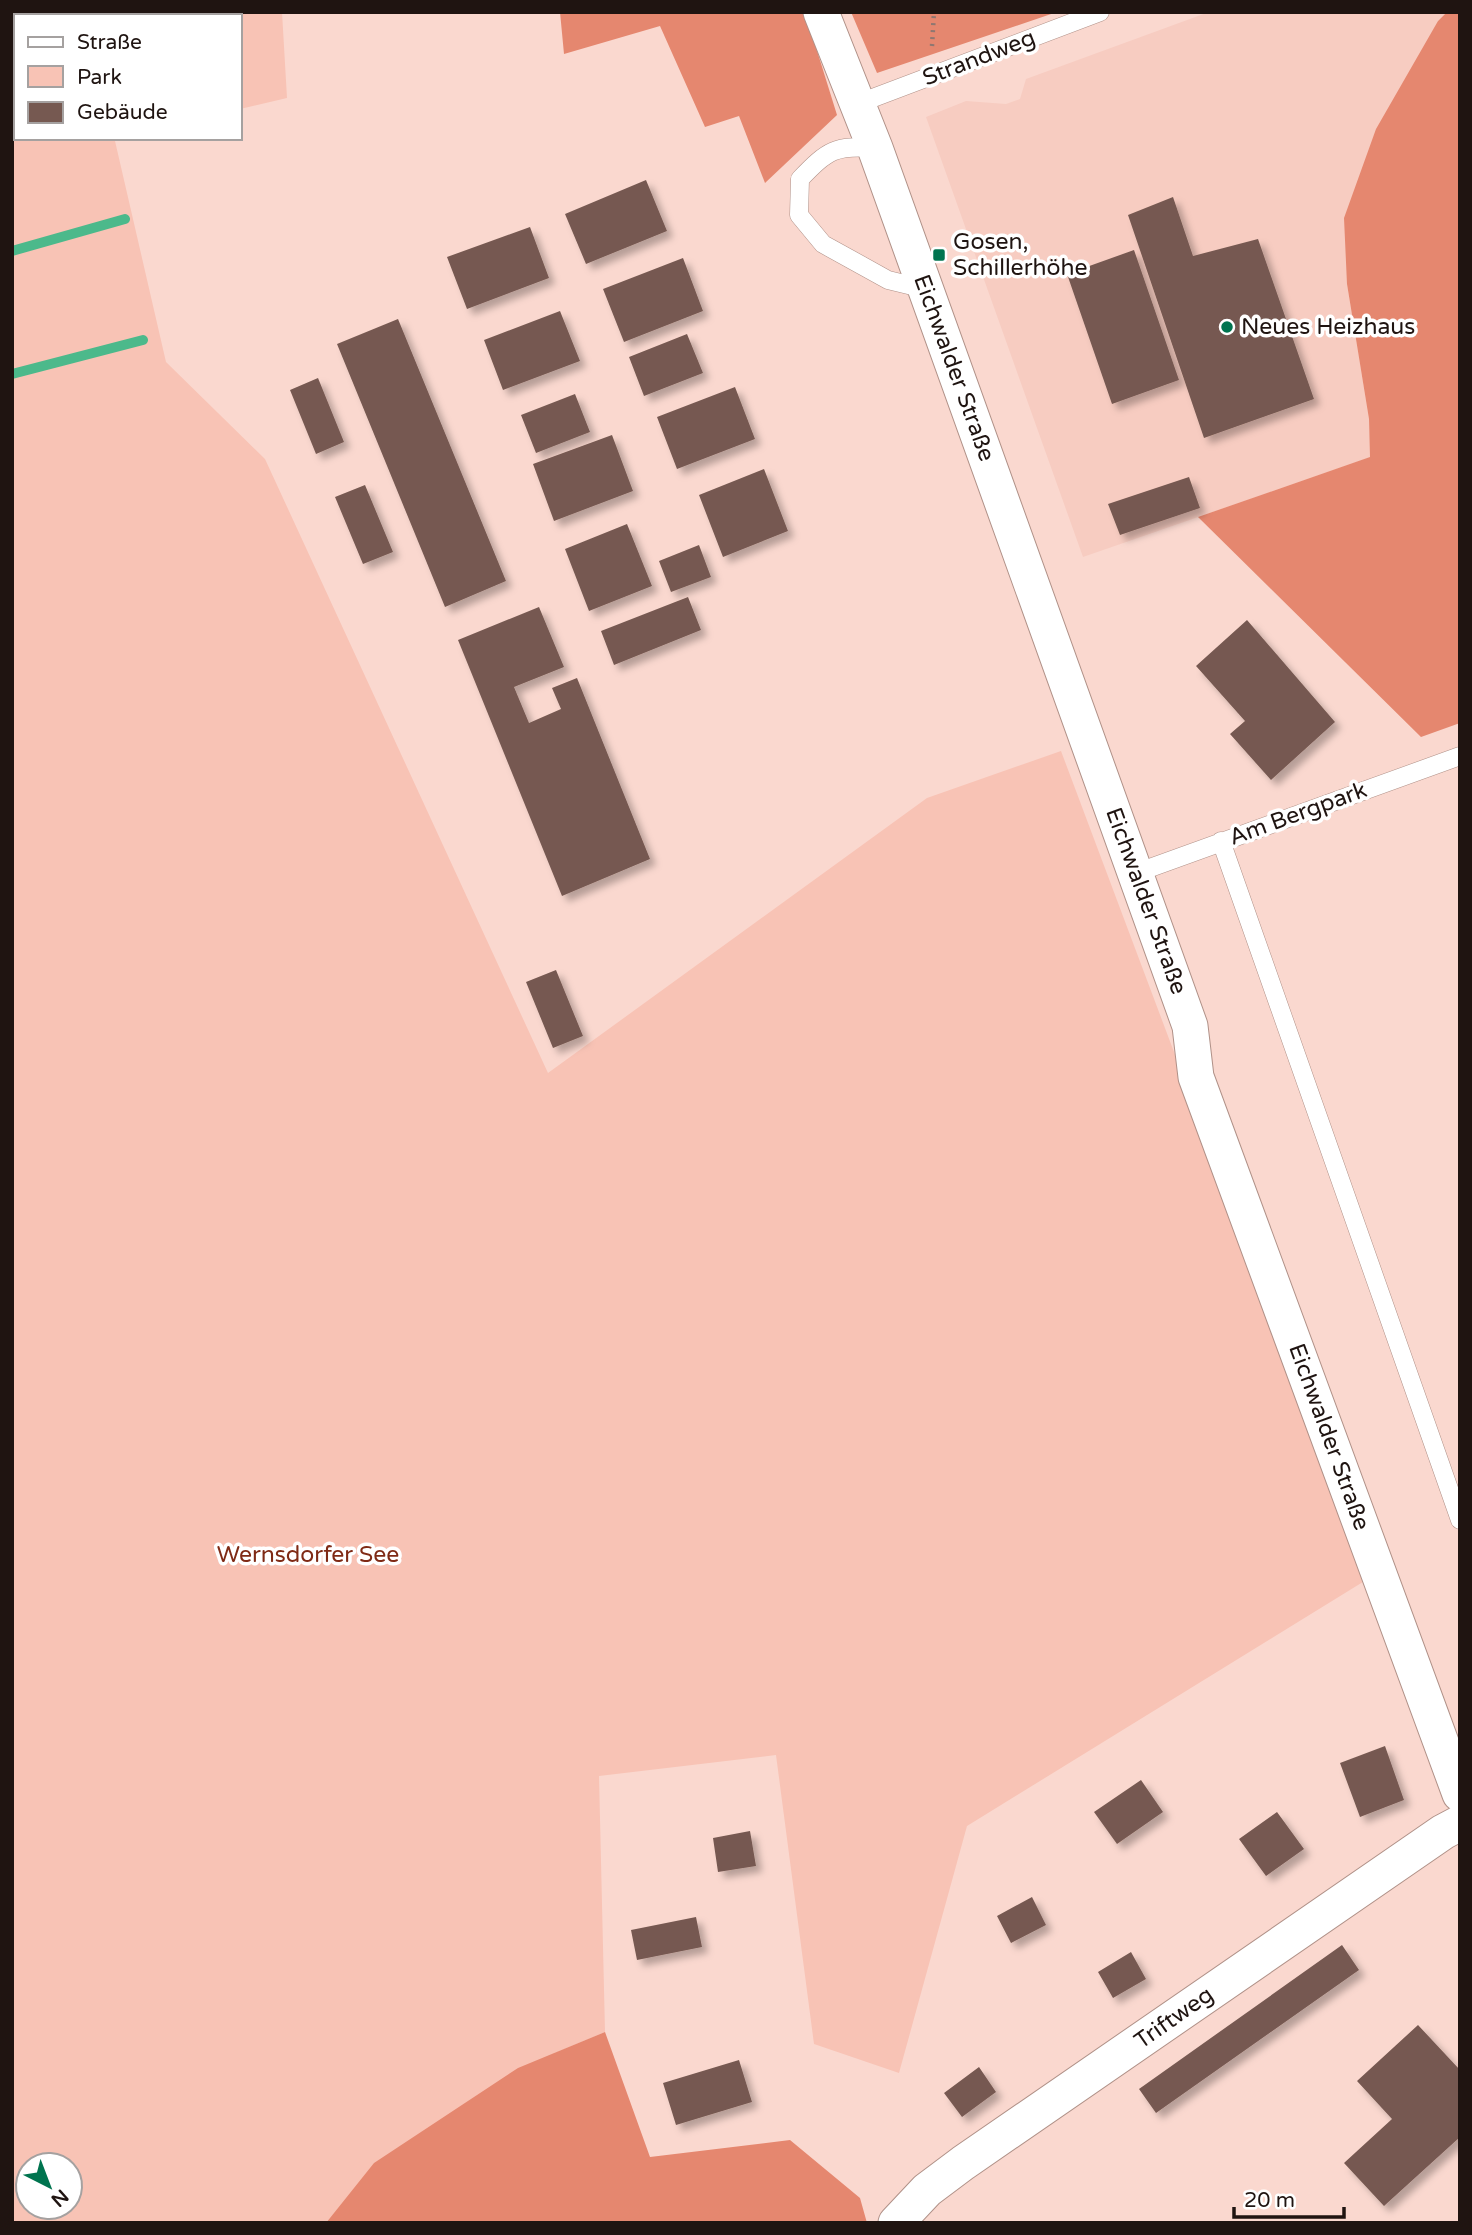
<svg xmlns="http://www.w3.org/2000/svg" width="1472" height="2235" font-family="'Varela Round',sans-serif">
<style>
.built{fill:#f7ccc1}
.green{fill:#f8c3b5;fill-rule:evenodd}
.forest{fill:#e5876f}
.lines{fill:none;stroke-linecap:round;stroke-linejoin:round}
.stream{stroke:#4cb98b;stroke-width:10}
.building{fill:#765951;filter:url(#shadow)}
.lane-casing{stroke:#b09188;stroke-width:19}
.street-casing{stroke:#b09188;stroke-width:37}
.path{stroke:#8e7771;stroke-width:4.5;stroke-dasharray:2 5;stroke-linecap:butt}
.lane{stroke:#fff;stroke-width:18}
.street{stroke:#fff;stroke-width:35}
.poi-dot{fill:#00744f;stroke:#fff;stroke-width:2.5}
.labels{text-anchor:middle;dominant-baseline:central;stroke-width:7;stroke-linejoin:round;paint-order:stroke}
.street-label{font-size:23px;fill:#1f1411;stroke:#fff}
.poi-label{font-size:23px;fill:#1f1411;stroke:#fff;text-anchor:start}
.park-label{font-size:23px;fill:#7f2a15;stroke:#fff}
</style>
<defs>
<filter id="shadow"><feDropShadow dx="6" dy="6" stdDeviation="3.5" flood-color="#0004"/></filter>
</defs>
<rect width="100%" height="100%" fill="#fad8cf"/>
<path class="built" d="M1209,12H1447L1438,21L1347,284L1369,419L1371,457L1083,557L926,117L966,101L1006,104L1020,99L1026,79Z"/>
<path class="green" d="M12,12H282L287,98L240,109V16H16V138H124L115,141L166,362L265,459L548,1073L927,798L1061,751L1371,1577L967,1826L899,2073L814,2044L776,1755L599,1776L605,2032L555,2053L553,2223H12ZM28,2165H70V2207H28Z"/>
<path class="forest" d="M560,12H805L837,115L765,183L739,116L705,127L660,26L564,54Z
M851,12H1057L877,73Z
M1447,12H1460V723L1421,737L1198,517L1370,457L1369,419L1347,284L1344,218L1376,129L1438,21Z
M605,2032L650,2157L790,2140L860,2198L867,2223H326L374,2163L518,2068Z"/>
<g class="lines">
<path class="stream" d="M12,251L125,219
M12,374L143,340"/>
</g>
<path class="building" d="M646,180L667,231L586,264L565,214Z
M1173,197L1193,256L1258,239L1314,399L1204,438L1128,215Z
M530,227L549,278L467,309L447,257Z
M1134,250L1179,380L1112,404L1067,274Z
M683,258L703,311L624,342L603,289Z
M560,311L580,361L503,390L484,340Z
M398,319L506,581L445,607L337,344Z
M687,334L703,373L644,396L629,357Z
M318,378L344,442L316,454L290,390Z
M735,387L755,439L677,469L657,417Z
M575,394L590,432L536,453L521,415Z
M612,435L633,491L554,521L533,464Z
M764,469L788,531L723,557L699,495Z
M1189,477L1200,508L1120,535L1108,504Z
M365,485L393,552L363,564L335,497Z
M627,524L652,586L589,611L565,549Z
M699,545L711,577L671,592L659,561Z
M688,597L701,630L614,665L601,631Z
M539,607L564,667L514,687L529,723L561,709L552,688L577,678L650,859L562,896L458,640Z
M1247,620L1335,722L1271,780L1230,734L1245,721L1196,666Z
M556,970L583,1036L553,1048L526,982Z
M1385,1746L1404,1800L1360,1817L1340,1763Z
M1141,1780L1163,1812L1117,1844L1094,1812Z
M1277,1812L1304,1849L1266,1876L1239,1839Z
M750,1831L756,1866L718,1872L713,1838Z
M1032,1897L1046,1925L1011,1943L997,1916Z
M696,1917L702,1947L637,1960L631,1930Z
M1342,1945L1359,1970L1156,2113L1139,2089Z
M1131,1952L1146,1979L1113,1998L1098,1972Z
M1418,2025L1460,2070V2137L1384,2206L1344,2163L1392,2119L1357,2081Z
M739,2060L752,2102L676,2125L663,2083Z
M979,2067L996,2092L962,2117L944,2093Z"/>
<g class="lines">
<g class="lane-casing">
<path id="lane" d="M857,104L1100,12
M875,148C835,145 828,150 800,179L799,215L823,244L888,280L925,289
M1221,841L1460,1520
M1136,873L1460,756"/>
</g>
<g class="street-casing">
<path id="street" d="M821,12L875,148L1190,1026L1196,1077L1460,1794
M896,2223L927,2190L963,2163L1443,1832L1460,1823"/>
</g>
<path class="path" d="M932,46L934,12"/>
<use href="#lane" class="lane"/>
<use href="#street" class="street"/>
</g>
<g class="poi-dot">
<rect x="932" y="248" width="14" height="14" rx="3.5"/>
<circle cx="1227" cy="327" r="7"/>
</g>
<g class="labels">
<g class="street-label">
<text transform="translate(979 58) rotate(-21)">Strandweg</text>
<text transform="translate(954 368) rotate(70)">Eichwalder Straße</text>
<text transform="translate(1298 814) rotate(-20)">Am Bergpark</text>
<text transform="translate(1146 901) rotate(70)">Eichwalder Straße</text>
<text transform="translate(1329 1437) rotate(70)">Eichwalder Straße</text>
<text transform="translate(1174 2018) rotate(-35)">Triftweg</text>
</g>
<g class="poi-label">
<text x="953" y="242">Gosen,<tspan x="953" dy="26">Schillerhöhe</tspan></text>
<text x="1241" y="327">Neues Heizhaus</text>
</g>
<g class="park-label">
<text x="308" y="1555">Wernsdorfer See</text>
</g>
</g>
<rect width="1472" height="2235" fill="none" stroke="#1f1411" stroke-width="28"/>
<rect x="14" y="14" width="228" height="126" fill="#ffffff" stroke="#a5a1a0" stroke-width="2"/>
<rect x="28" y="37" width="35" height="10" fill="#ffffff" stroke="#a5a1a0" stroke-width="2"/>
<text x="77" y="49" font-size="21" fill="#1f1411">Straße</text>
<rect x="28" y="66" width="35" height="21" fill="#f8c3b5" stroke="#a5a1a0" stroke-width="2"/>
<text x="77" y="84" font-size="21" fill="#1f1411">Park</text>
<rect x="28" y="102" width="35" height="21" fill="#765951" stroke="#a5a1a0" stroke-width="2"/>
<text x="77" y="119" font-size="21" fill="#1f1411">Gebäude</text>
<g transform="translate(49 2186) rotate(138)"><circle r="33" fill="#ffffff" stroke="#a5a1a0" stroke-width="2"/>
<path d="M0-5L12 26L0 18L-12 26Z" fill="#00744f"/>
<text y="-10" font-size="19" font-weight="bold" text-anchor="middle" fill="#1f1411">N</text>
</g>
<path d="M1234 2207v10h110v-10" fill="none" stroke="#1f1411" stroke-width="3.5"/>
<text x="1244" y="2207" font-size="21" fill="#1f1411" stroke="#ffffff" stroke-width="5" paint-order="stroke">20 m</text>
</svg>
